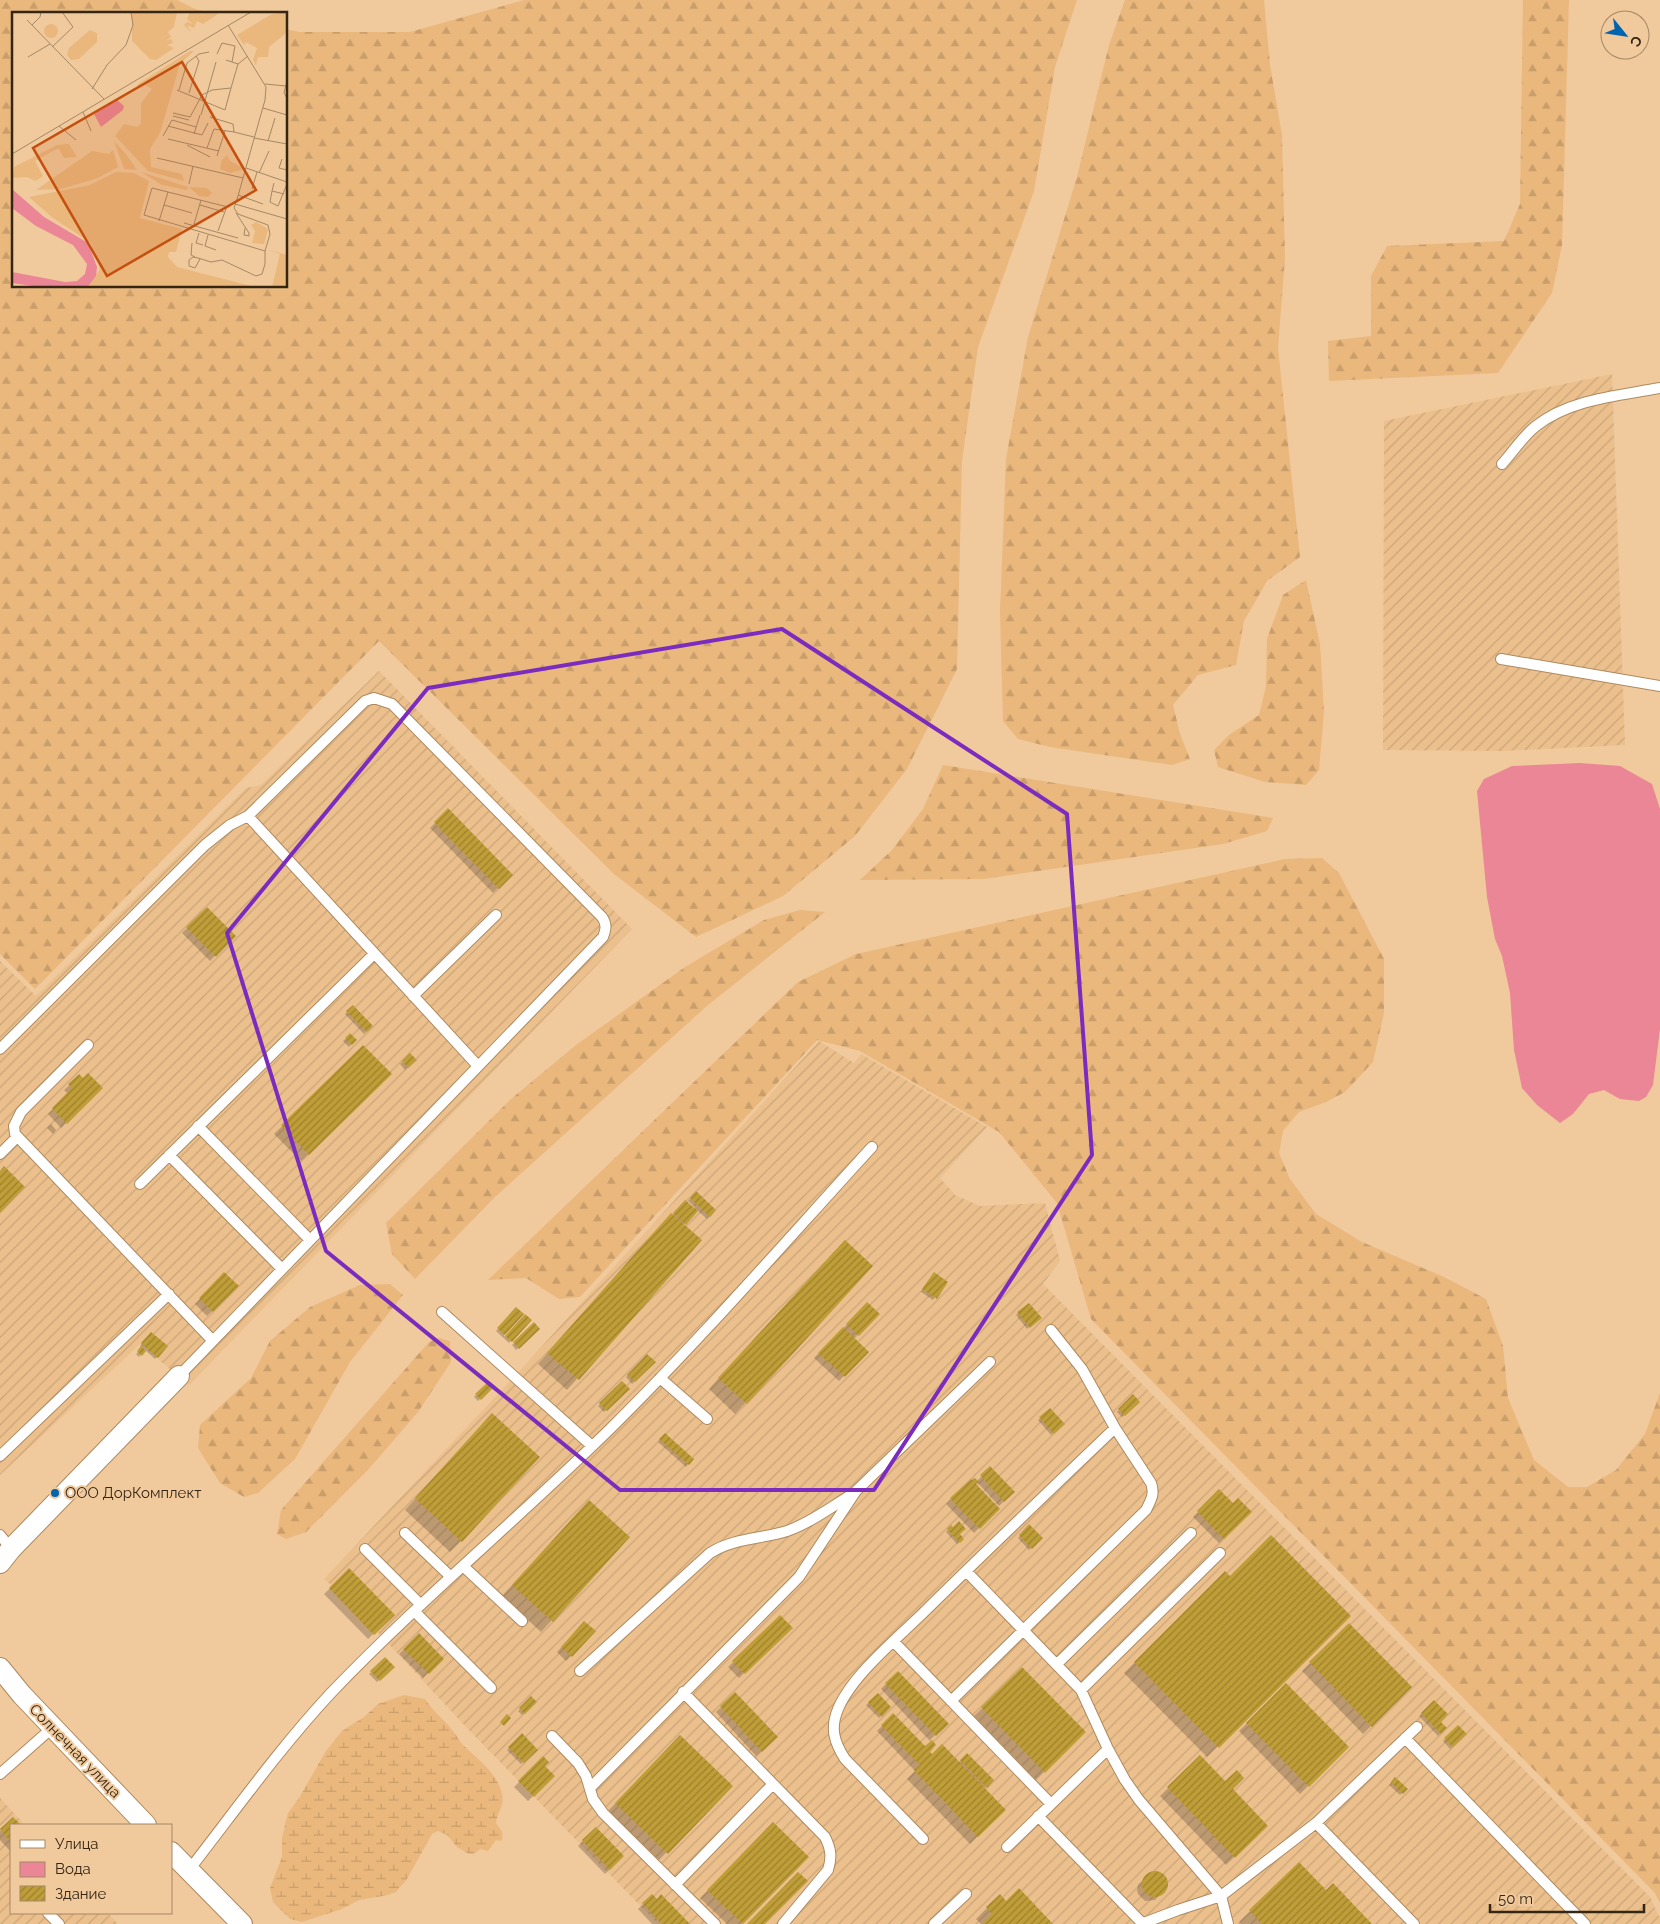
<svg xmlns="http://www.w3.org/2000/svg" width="1660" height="1924" font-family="Raleway,sans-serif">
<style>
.industrial{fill:url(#industrial-furrows)}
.forest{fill:url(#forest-firs)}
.wetland{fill:url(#wetland-marsh)}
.water{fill:#eb8696}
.shadow{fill:#0003}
.building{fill:url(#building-hatch)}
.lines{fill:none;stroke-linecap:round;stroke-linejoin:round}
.service-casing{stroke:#ae895e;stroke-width:12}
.minor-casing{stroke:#ae895e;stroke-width:22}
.service{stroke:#fff;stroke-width:10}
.minor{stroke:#fff;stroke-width:20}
.marked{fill:none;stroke:#7b2cbf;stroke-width:4;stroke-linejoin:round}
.poi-dot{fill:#0065b1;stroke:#f0c99c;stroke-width:2}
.labels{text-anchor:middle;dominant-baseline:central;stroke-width:4;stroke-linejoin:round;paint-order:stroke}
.poi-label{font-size:15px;fill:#352614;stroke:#f0c99c;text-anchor:start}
.street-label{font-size:15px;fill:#352614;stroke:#f0c99c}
.inset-road{fill:none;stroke:#a58866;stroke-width:1}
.view{fill:#c44f0e;fill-opacity:0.15;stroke:#c44f0e;stroke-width:2.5}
.inset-edge{fill:none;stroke:#352614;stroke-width:2.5}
</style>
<defs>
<pattern id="industrial-furrows" width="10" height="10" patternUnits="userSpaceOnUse" patternTransform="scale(1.25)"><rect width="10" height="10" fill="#ecc08d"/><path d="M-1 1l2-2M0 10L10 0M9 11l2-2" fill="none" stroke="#cba579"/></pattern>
<pattern id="forest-firs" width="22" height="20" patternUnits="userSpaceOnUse" patternTransform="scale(1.25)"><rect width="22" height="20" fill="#eab87d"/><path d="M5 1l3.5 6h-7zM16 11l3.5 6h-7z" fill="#c99e6b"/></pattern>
<pattern id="wetland-marsh" width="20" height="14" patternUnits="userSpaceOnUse" patternTransform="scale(1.25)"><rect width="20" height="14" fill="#eab87d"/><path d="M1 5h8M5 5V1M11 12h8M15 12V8" fill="none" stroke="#c99e6b"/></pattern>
<pattern id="building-hatch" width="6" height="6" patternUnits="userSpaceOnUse" patternTransform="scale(1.25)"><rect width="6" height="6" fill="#bf9d37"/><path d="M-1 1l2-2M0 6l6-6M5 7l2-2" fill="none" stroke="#9c802d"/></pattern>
</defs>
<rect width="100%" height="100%" fill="#f0c99c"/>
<path class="industrial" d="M1612,374L1625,745L1502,751L1383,750L1384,421Z
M379,671L632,929L189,1385L140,1344L0,1475V961L36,996L246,788L261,785Z
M819,1041L854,1063L861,1054L987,1127L940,1178L955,1195L980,1206L1045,1203L1060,1261L1043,1284L1650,1897L1660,1918V1924H658L467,1728L385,1640L377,1632L374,1635L329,1588L331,1585L324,1579L514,1377Z
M0,1798L25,1825H11V1913H108L118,1924H0Z"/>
<path class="forest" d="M0,0H177L195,9L216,14H14V286H286V29L299,32H410L524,0H1077L1055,67L1034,191L978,347L962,461L957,669L907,769L855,836L783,896L696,937L614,874L379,641L35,989L0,954Z
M1125,0H1264L1270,65L1282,135L1285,258L1278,348L1300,557L1267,581L1244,621L1236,665L1198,675L1173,705L1180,734L1190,759L1172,765L1050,747L1018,739L1003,721L1000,612L1006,459L1028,337L1077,177L1109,45Z
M1523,0H1569L1562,245L1552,293L1498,373L1329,381L1328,341L1371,336V276L1387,246L1504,241L1520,204Z
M1306,580L1320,644L1324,712L1319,770L1306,785L1265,782L1218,767L1214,750L1229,735L1259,715L1266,686L1267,639L1283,595Z
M943,765L1273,818L1267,831L1223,844L984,879L860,880L892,850L923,809Z
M1322,858L1339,873L1384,959V1013L1373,1062L1345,1092L1326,1102L1299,1112L1283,1131L1279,1153L1290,1179L1316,1214L1362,1242L1444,1277L1486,1299L1503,1346L1508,1398L1534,1460L1568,1487H1587L1616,1470L1645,1434L1660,1393V1903L1655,1893L1091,1319L1057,1203L999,1132L860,1051L817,1040L580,1297L559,1299L526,1278L488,1280L798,982L856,954L1285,859Z
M800,910L825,912L708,1005L494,1198L415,1279L392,1254L386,1223L511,1099L576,1045L685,967L764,920Z
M390,1284L403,1295L350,1362L295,1459L258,1493L244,1497L220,1483L198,1448L200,1425L251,1378L270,1341L310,1307L360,1285Z
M439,1338L450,1341L451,1362L418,1412L368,1470L306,1532L286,1539L277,1534L281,1510L429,1342Z"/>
<path class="wetland" d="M404,1695L425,1699C433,1712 444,1719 453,1731C457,1736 460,1742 464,1746C479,1760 497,1773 502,1794C505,1806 497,1812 496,1823C501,1830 505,1833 501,1841L496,1840L488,1851L480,1849L474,1854H469L457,1847L447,1835L438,1831L432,1834L407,1879L396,1892L388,1895L359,1900L342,1909L302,1922L290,1919L273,1902L270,1888L282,1857V1838L288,1813L299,1798L326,1751L342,1731L364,1717L378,1704Z"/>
<path class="water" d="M1580,763L1620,766L1652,784L1660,809V1029L1653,1085L1646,1097L1639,1101L1620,1099L1604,1090L1589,1094L1573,1114L1560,1123L1537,1105L1522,1088L1514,1050L1510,993L1502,956L1495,939L1487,897L1477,791L1484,779L1512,766Z"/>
<path class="shadow" d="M448,810L511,875L493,893L430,828Z
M207,908L234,936L210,961L182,933Z
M353,1006L372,1026L364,1034L345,1014Z
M350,1035L355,1040L349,1047L343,1041Z
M363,1046L390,1074L301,1161L274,1134Z
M410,1055L415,1060L405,1070L400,1064Z
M79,1076L101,1088L61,1128L48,1114L68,1094L64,1090Z
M51,1124L56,1130L53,1134L47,1128Z
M696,1193L715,1210L707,1219L697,1210L683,1226L700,1241L567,1390L538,1364L671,1215L672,1216L685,1201L694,1209L695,1207L688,1201Z
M834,1252L871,1266L735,1414L709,1389Z
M225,1273L237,1286L207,1316L195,1304Z
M932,1276L946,1282L933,1300L921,1292Z
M867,1304L878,1314L854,1339L867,1352L839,1381L814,1358Z
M516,1309L522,1314L504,1335L505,1337L525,1316L530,1320L509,1343L496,1331Z
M1018,1313L1040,1317L1027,1329L1016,1315Z
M534,1324L539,1329L516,1350L512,1345Z
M151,1333L166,1346L155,1359L145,1350L139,1357L136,1354L142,1348L140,1346Z
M647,1356L654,1362L632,1384L626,1377Z
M489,1382L493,1386L478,1401L474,1397Z
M622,1383L628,1389L604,1412L598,1406Z
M1133,1396L1138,1402L1122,1417L1117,1412Z
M1050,1410L1063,1424L1051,1435L1038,1420Z
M482,1426L461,1541L450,1552L405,1510Z
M665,1434L692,1459L686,1467L658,1442Z
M990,1468L1013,1492L999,1506L977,1482L975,1485L998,1509L974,1533L946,1504L971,1480L977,1481Z
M1219,1491L1233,1505L1250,1512L1219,1543L1193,1517Z
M578,1513L628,1538L541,1632L502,1596Z
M951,1526L963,1539L957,1544L946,1532Z
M1029,1526L1041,1538L1029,1550L1018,1538Z
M349,1570L393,1615L368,1639L324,1594Z
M1225,1573L1230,1577L1349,1616L1207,1757L1124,1673Z
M780,1617L791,1628L739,1678L728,1667Z
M1349,1624L1411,1687L1363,1734L1302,1671Z
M579,1628L594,1632L566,1661L557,1652Z
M419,1635L442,1659L423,1678L399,1654Z
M385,1659L393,1667L377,1682L369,1674Z
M1022,1669L1084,1732L1036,1780L974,1716Z
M898,1672L947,1724L930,1740L935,1745L928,1752L932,1755L958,1763L967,1754L992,1780L984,1789L1004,1810L970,1844L907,1779L915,1771L877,1731L893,1715L925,1748L931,1742L881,1689Z
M1286,1685L1347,1747L1300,1794L1239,1731Z
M735,1693L776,1737L756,1756L716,1712Z
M878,1694L890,1707L879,1718L866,1705Z
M531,1698L535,1702L522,1715L518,1711Z
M1434,1702L1439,1722L1445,1728L1438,1736L1419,1716Z
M1458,1726L1465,1734L1450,1749L1443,1741Z
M522,1735L536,1750L521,1764L507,1750Z
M680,1736L732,1786L659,1860L608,1811Z
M1200,1757L1266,1826L1226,1865L1160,1796Z
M543,1758L544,1766L554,1776L528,1801L514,1787Z
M1395,1778L1406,1789L1400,1795L1389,1785Z
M13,1819L19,1825H11V1852L0,1840V1831Z
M774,1824L808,1857L742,1924H727L700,1898Z
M596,1828L623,1856L605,1874L578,1846Z
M1299,1864L1326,1892L1370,1924H1241L1239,1922Z
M1150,1873H1160L1166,1878V1888L1155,1900L1145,1901L1138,1894L1137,1890L1138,1885Z
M652,1895L688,1924H652L638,1909Z
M999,1896L1006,1902L1051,1924H981L976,1919Z"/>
<path class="building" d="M448,808L513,875L499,889L434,822Z
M207,907L236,936L216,957L186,927Z
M353,1005L373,1026L367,1032L346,1011Z
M350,1033L357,1040L352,1045L345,1038Z
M363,1045L392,1074L309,1155L281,1125Z
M410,1053L417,1060L408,1068L402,1061Z
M88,1073L103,1088L67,1124L52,1108L72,1088L68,1084L79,1074L83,1078Z
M4,1166L25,1187L0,1213V1171Z
M696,1191L716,1210L710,1217L690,1198Z
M685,1200L698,1211L686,1225L673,1213Z
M671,1213L702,1240L579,1380L547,1353Z
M845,1240L873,1266L747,1404L718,1378Z
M224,1272L239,1286L213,1312L199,1298Z
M934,1272L948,1282L937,1299L922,1289Z
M867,1302L880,1314L859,1336L846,1324Z
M1029,1303L1042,1318L1030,1328L1017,1312Z
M516,1307L524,1314L505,1335L497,1328Z
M525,1314L532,1320L512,1342L505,1336Z
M534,1322L540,1329L519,1349L513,1342Z
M843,1327L869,1352L845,1377L818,1353Z
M151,1332L168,1346L158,1358L141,1343Z
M141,1346L146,1351L142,1356L137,1351Z
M647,1354L656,1362L635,1382L627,1375Z
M489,1381L495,1386L481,1400L475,1394Z
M622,1381L630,1389L607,1411L599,1403Z
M1133,1394L1140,1402L1125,1416L1118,1409Z
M1050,1408L1065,1424L1054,1434L1039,1417Z
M492,1413L540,1457L462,1542L415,1498Z
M665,1433L694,1459L689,1465L659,1439Z
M990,1466L1015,1492L1004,1502L980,1475Z
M975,1478L979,1482L976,1484L1000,1509L980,1529L950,1498L971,1479L972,1480Z
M1219,1489L1233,1503L1238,1498L1252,1512L1224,1539L1197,1511Z
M589,1500L630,1537L553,1622L512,1585Z
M959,1521L966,1529L960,1534L964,1539L960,1543L947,1529L951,1525L953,1527Z
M1029,1524L1043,1538L1032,1549L1019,1535Z
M1271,1535L1351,1616L1219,1748L1134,1662L1225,1571L1230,1576Z
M349,1568L395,1615L374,1635L329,1588Z
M780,1615L793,1628L745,1674L732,1661Z
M584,1621L596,1631L572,1657L561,1647Z
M1349,1623L1412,1687L1372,1727L1309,1662Z
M419,1633L444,1659L429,1674L403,1649Z
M385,1657L395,1667L380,1681L370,1671Z
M1022,1667L1086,1732L1045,1773L981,1707Z
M898,1671L949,1724L936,1736L885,1683Z
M1286,1683L1349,1747L1309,1787L1246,1723Z
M735,1692L778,1737L762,1752L720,1706Z
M878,1693L891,1707L882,1717L868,1702Z
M531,1696L537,1702L525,1714L519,1708Z
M1434,1700L1448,1714L1441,1722L1447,1728L1441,1734L1421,1713Z
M893,1713L925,1746L932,1740L936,1745L930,1752L932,1754L942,1744L1006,1810L978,1837L914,1770L920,1765L881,1725Z
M507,1714L511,1718L504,1726L500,1722Z
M1458,1725L1467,1734L1453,1747L1444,1738Z
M522,1733L538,1750L524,1763L508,1747Z
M680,1735L733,1786L668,1854L615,1803Z
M967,1753L994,1780L987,1788L960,1760Z
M1200,1755L1225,1781L1237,1770L1244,1778L1233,1789L1268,1826L1235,1858L1167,1787Z
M543,1756L549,1762L545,1766L555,1776L534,1797L518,1781Z
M1395,1777L1408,1789L1403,1794L1391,1782Z
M13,1817L21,1825H11V1842L0,1829Z
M773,1822L809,1857L743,1924L707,1890Z
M596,1827L624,1856L610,1870L582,1840Z
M1299,1862L1326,1890L1333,1883L1372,1924H1262L1249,1910Z
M1142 1884a13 13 0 1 1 26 0a13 13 0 1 1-26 0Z
M798,1872L808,1881L765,1924H747Z
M1019,1888L1053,1924H982L992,1914L986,1907L1000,1894L1006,1901Z
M652,1894L657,1899L661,1894L690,1924H662L642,1903Z"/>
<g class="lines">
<g class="service-casing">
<path id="service" d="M1502,464C1513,452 1523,436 1536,426C1570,399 1618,396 1660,388
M1501,659L1660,686
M248,816L478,1066
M413,996L496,915
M88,1045L21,1112L14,1126L15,1134L213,1341
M0,1049L205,845L230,825L248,816L365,701L374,698L392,704L602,917C607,924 606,929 603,937L179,1376
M198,1126L310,1240
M0,1154L17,1137
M169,1155L282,1269
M140,1184L374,954
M442,1312L592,1446
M660,1378L707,1419
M0,1456L169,1294
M405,1533L451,1577
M0,1535L11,1549L9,1551
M365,1549L421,1605
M1220,1553L1081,1690L1108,1749L1125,1780L1139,1800L1221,1896L1228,1924
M463,1566L522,1621
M966,1571L1081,1690
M414,1611L491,1688
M894,1642L1051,1804
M1057,1664L1191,1533
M580,1671L710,1553C734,1538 761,1539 787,1531C810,1523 831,1507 851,1495
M683,1692L825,1837C831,1849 832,1857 828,1870L783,1924
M951,1701L1146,1510C1151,1500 1155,1494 1151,1483L1115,1428L1082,1369L1051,1330
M552,1736L578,1763L586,1776L593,1799L603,1813L715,1924
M1405,1738L1585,1924
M0,1774L52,1728
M590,1788L799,1577L856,1491L990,1362
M1038,1816L1143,1924
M1316,1823L1414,1924
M923,1839L845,1759C834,1742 830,1728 838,1709C852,1676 894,1641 921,1615C985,1552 1050,1490 1115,1428
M1007,1847L1108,1749
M189,1870C235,1811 279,1749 330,1694C419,1601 518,1519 610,1429C701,1339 786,1241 872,1147
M675,1885L773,1784
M48,1913L59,1924
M934,1924L966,1894
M1141,1924L1178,1910L1221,1896L1316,1823L1417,1727"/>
</g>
<g class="minor-casing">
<path id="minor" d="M0,1563L11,1549L179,1376
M0,1668L22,1695L146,1825
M171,1852L242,1924"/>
</g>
<use href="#service" class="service"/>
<use href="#minor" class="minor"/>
</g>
<path class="marked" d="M782,629L1067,814L1092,1155L874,1490H620L326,1251L227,933L428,688Z"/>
<circle class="poi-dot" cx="55" cy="1493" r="5"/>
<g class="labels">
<g class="poi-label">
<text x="65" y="1493">ООО ДорКомплект</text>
</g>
<g class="street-label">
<text transform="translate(75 1751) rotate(46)">Солнечная улица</text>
</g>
</g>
<g transform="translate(12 12)">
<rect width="275" height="275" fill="#f0c99c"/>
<path d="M32 19a7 7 0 1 1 14 0a7 7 0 1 1-14 0ZM78,18L85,21V30L67,47L59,48L55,43L57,36Z" fill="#eab87d"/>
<path d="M120,0H165L162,15L156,20L159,25L153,29L159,27L161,31L155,33L162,36L144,48L138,47L120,29ZM178,0H205L206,2L191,12L185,9L182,16L175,13L179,20L172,13L175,10L181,12L175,7ZM275,0L274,21L257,35L256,45H246L244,53L241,48L245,36L234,30L232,33L225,23L260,2ZM178,39H182L168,52L148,121L138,137L139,155L170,162L172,169L136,159L103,124L112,112L125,115L129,112V91L140,77L133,73L125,74L126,72ZM102,129L114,142L125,158L112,157ZM57,132L65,145L52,146L47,137L43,138L23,149L31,164L24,169L15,165L0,166L2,155L45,133ZM101,138L106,155L86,166L49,177L24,178L80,139L97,142ZM104,160L122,161L137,169L128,206L170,217L164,240H157L156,245L165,255L243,275H77L88,257L79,231L41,206L17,185L78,173ZM129,160L176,175L175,178L150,173ZM177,175L195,176L200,181L196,185L187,184ZM244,210L256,217L252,232L240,231L243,219L239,213ZM258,238L275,243V275H260L268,242Z" fill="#eab87d"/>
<path d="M215,143L218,149L230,155V158L218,161L208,157L210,148Z" fill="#eab87d"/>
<path d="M105,88L112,94L111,98L89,115L82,102ZM0,177L32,205L76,231L85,255L84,264L76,275H27L0,271V260L53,270L65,269L73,262L75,252L61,233L24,214L0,196Z" fill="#eb8696"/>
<path class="inset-road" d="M15,8L92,87M20,13L28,5L29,0M216,13L254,75L253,88L231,166L226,184L222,196L226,202L256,213L258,222L253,239L132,203L140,176L216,195L224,189M40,35L61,15L50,0M205,42L210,31L223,34L220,50M16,45L38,32M214,48L226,52L236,44M275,69L272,81L275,86M253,72L274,74M80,77L95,53L114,33L121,13L119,0M165,78L213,98L219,76M167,78L175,51L187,42L197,40M177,81L187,49L184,44M251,96L275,103M71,100L79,119M161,101L178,105L190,83L200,78L219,76L226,52M189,103L204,50M161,104L177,108M198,105L221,112L222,120L242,125M47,114L64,128M156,114L190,123L196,111M182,122L188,103M151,124L160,108L184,115M242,126L275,132M156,127L207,139M256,129L263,106M175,133L198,145M195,136L202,117L222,120M0,142L239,0M205,144L213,119M145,146L231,166M270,147L267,156L275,158M234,156L275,170M247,161L257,139M262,171L260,179L272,182M177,172L181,154M240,177L245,160M260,179L258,190L266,194L275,172M226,183L251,192M223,192L275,207M152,193L180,201M188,193L212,200M224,201L237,221V224L232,223L233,216M147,209L156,180M172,211L226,226M182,212L189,188M206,219L215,194M187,221L184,231L191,233M196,223L193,234L204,238M180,231L179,243L183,245M188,247L183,256L177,254V248L181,245L186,246L199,250L210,248L244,264L250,262L253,252V239"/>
<path class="view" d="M170,50L244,178L95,264L21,136Z"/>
<rect width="275" height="275" class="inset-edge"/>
</g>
<rect x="10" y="1824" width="162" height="90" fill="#f0c99c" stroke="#a58866"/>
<rect x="20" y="1840" width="25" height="8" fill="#ffffff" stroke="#a58866"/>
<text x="55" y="1849" font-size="15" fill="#352614">Улица</text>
<rect x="20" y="1862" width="25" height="15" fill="#eb8696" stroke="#a58866"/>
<text x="55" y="1874" font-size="15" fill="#352614">Вода</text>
<rect x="20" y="1886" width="25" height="15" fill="url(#building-hatch)" stroke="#a58866"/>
<text x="55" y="1899" font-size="15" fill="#352614">Здание</text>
<g transform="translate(1625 35) rotate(120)"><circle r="24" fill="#f0c99c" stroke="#a58866"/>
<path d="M0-4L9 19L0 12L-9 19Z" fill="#0065b1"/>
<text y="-8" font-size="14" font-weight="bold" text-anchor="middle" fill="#352614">С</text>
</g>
<path d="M1490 1904v8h154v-8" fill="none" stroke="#352614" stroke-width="2.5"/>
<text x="1498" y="1904" font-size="15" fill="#352614" stroke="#f0c99c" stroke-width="4" paint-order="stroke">50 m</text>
</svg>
